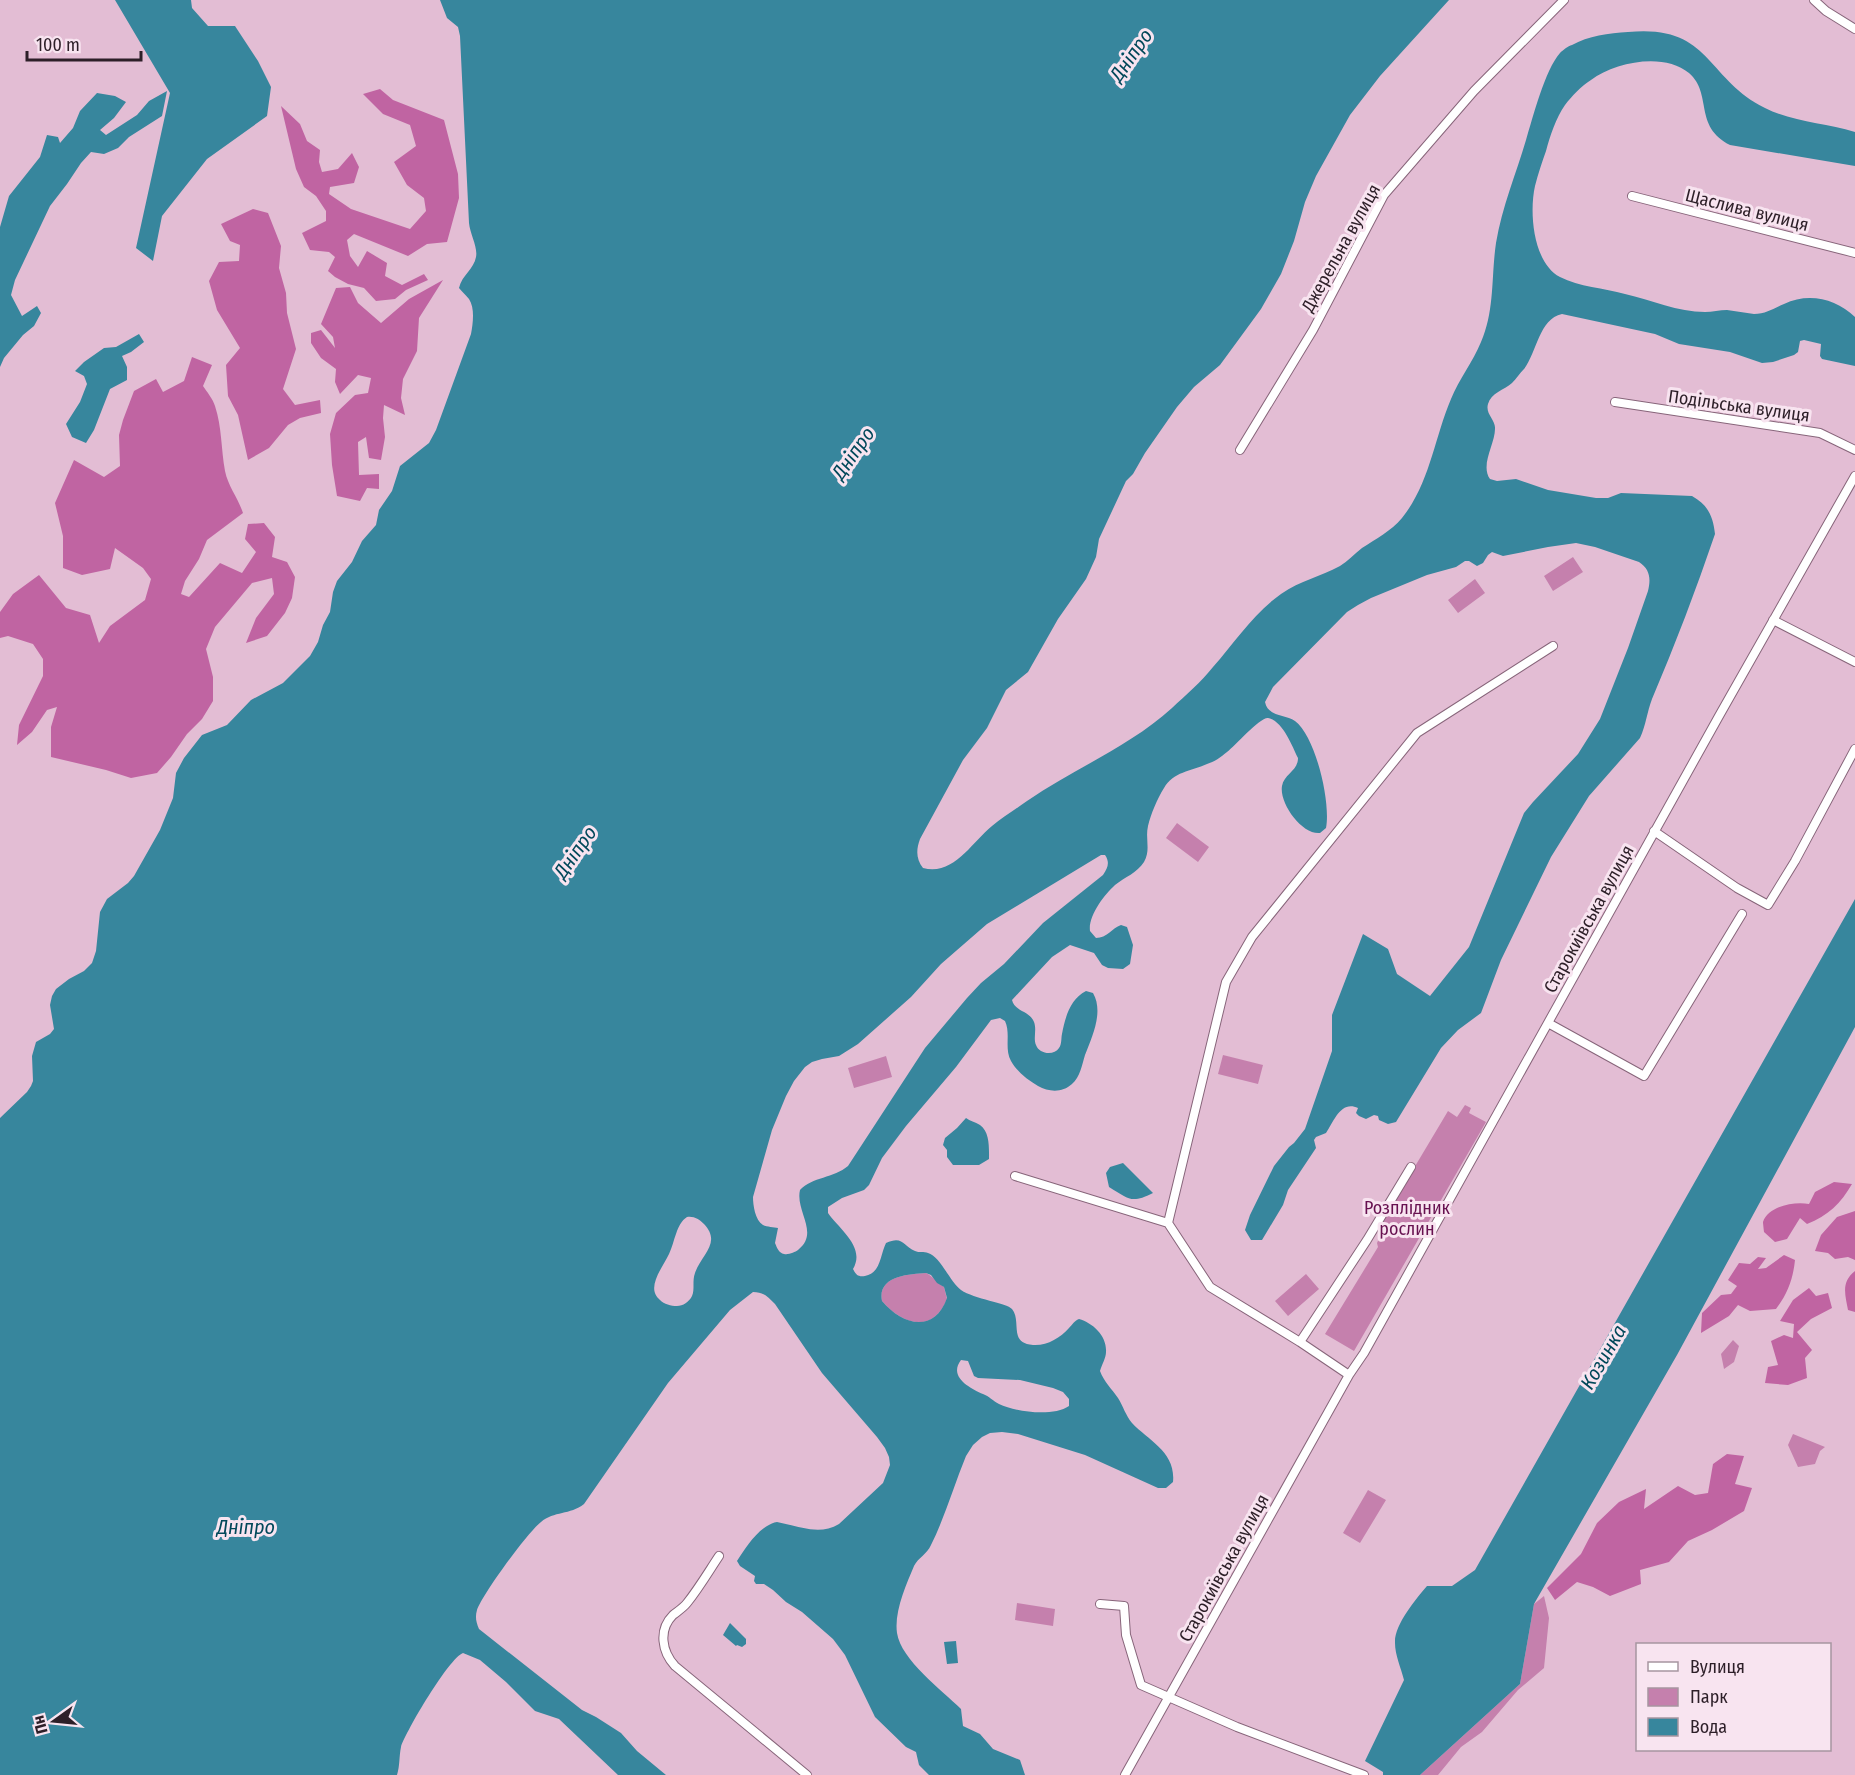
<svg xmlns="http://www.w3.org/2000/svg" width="1855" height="1775" font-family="'Fira Sans Condensed',sans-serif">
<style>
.green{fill:#c580ad}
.forest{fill:#c064a2}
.water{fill:#37869d;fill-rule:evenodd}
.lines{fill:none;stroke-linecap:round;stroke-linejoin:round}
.minor-casing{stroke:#87657a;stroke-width:10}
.minor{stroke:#fff;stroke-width:8}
.labels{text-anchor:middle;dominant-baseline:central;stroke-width:6;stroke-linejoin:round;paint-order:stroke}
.street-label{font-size:18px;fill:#2d1f28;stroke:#f8e4f0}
.park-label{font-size:18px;fill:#671150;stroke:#f8e4f0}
.water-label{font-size:20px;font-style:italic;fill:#02485a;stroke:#f8e4f0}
</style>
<rect width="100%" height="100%" fill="#e3bdd4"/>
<path class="green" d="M1573,557L1583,572L1553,591L1544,576Z
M1475,579L1485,593L1458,613L1448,600Z
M1177,823L1209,847L1198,862L1166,838Z
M1223,1055L1263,1065L1258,1084L1218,1074Z
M886,1056L892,1077L854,1088L848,1068Z
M1465,1105L1471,1108L1469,1113L1486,1122L1354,1351L1325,1334L1378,1247L1377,1243L1385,1225L1383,1220L1448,1111L1457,1117Z
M926,1273C931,1275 938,1283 944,1287L947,1299C933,1334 902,1325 882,1301C877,1276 909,1274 926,1273Z
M1306,1274L1319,1289L1288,1316L1275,1301Z
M1733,1340L1739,1346L1734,1362L1724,1369L1721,1354Z
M1793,1434L1825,1447L1820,1451L1815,1464L1798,1467L1788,1445Z
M1368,1490L1386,1500L1360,1543L1343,1533Z
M1544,1596L1549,1618L1544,1668L1518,1690L1482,1732L1461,1747L1438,1775H1412H1420L1520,1684L1534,1604Z
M1017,1603L1055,1609L1053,1626L1015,1620Z"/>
<path class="forest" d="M380,89L393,100L444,120L458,174L459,198L447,242L427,244L408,256L354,234L347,240L350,256L358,267L367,251L387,263L385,276L402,285L424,274L428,280L406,290L395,299L376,301L364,288L348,284L335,277L328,271L335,257L329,252L310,250L302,233L326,221V211L316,196L304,187L296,169L281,106L300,124L307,141L320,150L319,162L322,172L338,169L352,153L359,167L354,183L330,187L329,194L351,209L410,229L426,211L424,198L407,185L394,162L416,146L410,125L383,114L363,94Z
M253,209L268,213L281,246L279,268L286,293L287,313L296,349L283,389L295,405L320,400L321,413L300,418L288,425L269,448L248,460L238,415L228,396L226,365L240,348L217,310L209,281L219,262L239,261L240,245L230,241L221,224Z
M443,280L419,318L417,351L403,379L401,398L405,415L384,405L383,418L385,437L381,460L369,458L366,437L358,442L359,475L379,474V489L367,488L360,501L337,496L332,465L330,434L336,413L355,395L368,393L371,378L358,375L340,394L335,382L336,369L321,358L311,343V333L321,330L335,348L333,337L321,324L336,288L350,287L358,303L381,323L409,299Z
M192,357L212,365L203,386C207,392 213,399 215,406C222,427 221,449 225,471C228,486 238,498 243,513L207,540L199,559L185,581L181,594L189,597L220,563L242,573L256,552L245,539L248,524L264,523L275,537L272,557L287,562L295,577L292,598L285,613L267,636L246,643L256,618L274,594L272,578L252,583L215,627L206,649L213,677V701L202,719L187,734L171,757L157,773L131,778L106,770L51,757V727L57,707L47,710L32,732L17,745L19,725L43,676V659L33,644L8,636L0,638V612L13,594L39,575L66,608L90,615L99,643L110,626L145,600L151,579L143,568L115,548L110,569L82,575L63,568V536L55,503L74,460L104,477L120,466L119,435L123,420L134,391L156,379L163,392L184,381Z
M1834,1182L1852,1184C1841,1203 1828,1216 1807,1224L1800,1218L1787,1239L1775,1242L1764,1232C1764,1231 1763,1224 1763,1222C1768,1206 1795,1201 1809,1204L1815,1192Z
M1855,1211V1260L1848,1257L1835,1259L1828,1253L1815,1251L1821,1235L1837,1217Z
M1784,1255L1795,1260C1793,1279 1788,1293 1776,1309L1750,1311L1738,1305L1729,1316L1701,1333L1702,1313L1721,1295L1731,1294L1737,1286L1728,1280L1739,1263L1750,1264L1758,1257L1766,1258L1758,1269L1766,1268Z
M1855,1271V1312L1848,1310C1845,1294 1841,1282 1855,1271Z
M1809,1288L1816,1296L1828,1293L1832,1308L1811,1319L1797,1332L1812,1350L1805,1358L1807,1378L1788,1385L1765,1383L1768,1367L1778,1365L1771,1341L1784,1335L1793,1338L1794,1324L1780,1321L1793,1300Z
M1727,1454L1744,1456L1735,1484L1752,1488L1744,1511L1712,1530L1688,1541L1669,1562L1640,1570L1641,1584L1610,1596L1593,1587L1577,1582L1555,1600L1547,1588L1581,1554L1597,1523L1619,1502L1646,1489L1644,1509L1678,1486L1695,1495L1708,1493L1713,1464Z"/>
<path class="water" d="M115,0H191L192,8L208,26H235L258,61L271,87L267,116L207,159L162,216L153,261L136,248L170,93Z
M440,0H1449L1380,76L1350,115L1316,176L1305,202L1294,241L1281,274L1261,309L1220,365L1194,387L1177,407L1145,453L1133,474L1126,481L1099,539L1096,557L1086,579L1058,619L1028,672L1006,690L987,728L963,760L920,839C916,850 916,859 923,868C954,876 971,843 992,826C1003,817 1016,809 1027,801C1075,768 1129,747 1172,708C1186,695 1201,682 1213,667C1235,642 1254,613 1281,594C1301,580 1320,577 1340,566C1348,561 1354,554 1362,548C1376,539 1391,531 1402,518C1430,483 1434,439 1451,399C1459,379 1473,362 1481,342C1495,310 1491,277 1496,243C1502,207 1516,174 1526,140C1533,117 1545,70 1560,53C1563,50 1568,46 1572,45C1588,36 1609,33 1628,32C1711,24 1705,78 1765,108C1793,122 1825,123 1855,132V166L1730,145C1693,126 1713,94 1689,73C1664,52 1615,62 1591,80C1581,86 1572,96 1565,105C1556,118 1550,136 1546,151C1542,162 1538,174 1535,186C1529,212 1533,263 1560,277C1579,287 1604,288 1625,294C1651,300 1678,312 1705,312C1712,312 1720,310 1727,310C1736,311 1745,313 1754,314C1766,314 1774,308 1784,304C1809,292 1836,299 1855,317V366L1822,359L1820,356L1821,344L1804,340L1800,341L1798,352L1794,355L1773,362L1762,363L1730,352L1679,344L1655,334L1562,314C1539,319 1537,352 1524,369C1520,373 1516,379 1512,383C1504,390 1491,393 1488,404C1485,414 1496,420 1495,429C1495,444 1480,465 1490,479L1497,481L1516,479L1548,490L1596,498H1608L1621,493L1692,496C1708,505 1713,516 1715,534C1696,590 1675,645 1652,699C1647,712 1646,725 1640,738L1589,796L1551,857L1501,960L1481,1013L1458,1030L1441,1048L1396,1122L1388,1124L1379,1120L1378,1116L1374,1115L1366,1119L1359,1116L1356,1113L1358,1108C1341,1100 1334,1121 1326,1133L1316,1137L1314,1140L1316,1148L1288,1190L1283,1205L1262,1240H1251L1245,1230L1250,1215L1274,1166L1289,1147L1294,1143L1305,1129L1332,1051V1015L1363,934L1388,949L1397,974L1430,996L1469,947L1524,813L1533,802L1578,754L1600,719L1628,648L1648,591C1651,579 1650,569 1639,562L1595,547L1576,543L1548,547L1503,556L1492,552L1488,555L1483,563L1477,566L1469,561H1465L1456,567L1427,575L1371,598L1358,605L1347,612L1273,687L1265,702C1268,717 1285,714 1295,721C1316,737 1331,803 1326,828L1320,833C1302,835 1279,803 1282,786C1284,774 1298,771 1298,758C1292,746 1283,721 1268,718C1260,717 1235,746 1227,752C1221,757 1214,762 1207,764C1191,771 1173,772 1164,788C1157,799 1151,814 1148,826C1145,839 1151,850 1144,862C1137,873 1125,877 1115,885C1104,895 1088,916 1090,931L1096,938C1107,938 1112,928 1121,925L1127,927L1133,945L1130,964L1123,969L1108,968L1102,965L1094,953L1070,945L1052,957L1012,1000C1015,1012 1030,1011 1034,1022C1037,1030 1033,1038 1036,1045C1039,1054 1054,1056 1059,1048C1062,1044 1061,1038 1062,1034C1065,1018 1070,999 1086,991L1093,993C1104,1012 1092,1037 1085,1055C1082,1065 1080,1077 1072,1084C1062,1093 1049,1092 1038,1086C1028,1080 1017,1072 1011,1061C1004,1048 1011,1034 1005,1021L1000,1018L991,1020L956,1067L906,1126L882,1158L869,1185L864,1190L842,1198L828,1207V1213C839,1229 866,1247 853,1269C856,1275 858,1277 865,1276C881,1273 880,1255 886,1243C903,1235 903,1246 915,1251C919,1253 924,1251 928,1253C940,1256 950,1282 961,1290C974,1299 1007,1303 1012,1309C1022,1321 1008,1343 1033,1345C1047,1346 1060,1338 1069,1328C1073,1324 1074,1321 1079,1319C1093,1323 1107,1336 1106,1352C1106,1358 1102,1364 1100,1371C1104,1382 1112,1389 1118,1398C1123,1406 1126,1416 1132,1423C1149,1441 1176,1452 1173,1482L1166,1488H1158L1085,1455L1018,1434L1002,1432L990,1433L982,1437L973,1445L966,1456C954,1485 945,1517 931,1545C927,1554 918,1558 914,1566C906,1585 894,1612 897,1633C901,1660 942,1690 961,1709L963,1726L980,1734L993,1749L1020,1760L1025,1775H929L919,1765L916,1752L906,1747L875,1717L845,1655L833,1639L802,1612L786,1602L773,1590L764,1584H756L754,1581L755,1576L740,1566L737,1561C746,1547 760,1525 777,1522C799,1526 819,1536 839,1524L883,1483L890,1465L889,1457L885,1448L877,1437L822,1373L775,1304C768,1297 764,1292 753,1292L730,1310L668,1383L584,1504C570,1515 554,1511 541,1522C527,1533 482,1595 477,1610C475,1617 476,1622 479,1629L582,1710L596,1717L621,1733L637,1751L666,1775H618L559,1719L535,1711L506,1682L480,1660L463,1653C449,1658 406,1731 401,1747C399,1756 400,1766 397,1775H0V1118L27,1092L31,1086L33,1081L32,1056L36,1042L50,1034L54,1029L50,1005L52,996L56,989L69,979L84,971L92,963L96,951L100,912L107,899L128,883L134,876L160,830L173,798L176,773L184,758L202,735L227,725L251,700L283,683L310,656L318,642L323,625L330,612L333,592L337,581L352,562L362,541L376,525L379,510L392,491L400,466L429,443L436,430L471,334C473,323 475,308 469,299C466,295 462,292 459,288C462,275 474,269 476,257C478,247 470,234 469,223L460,36L458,27L447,18ZM1101,855H1105C1110,862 1108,868 1103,875L1043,923L1004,964L981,983L967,998L925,1048L848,1166C834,1178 812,1177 800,1190C795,1211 820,1233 798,1250C795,1252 789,1255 784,1254C779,1253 777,1248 775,1243L778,1228C774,1227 767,1227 763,1225C755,1220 753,1205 753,1197L772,1130L786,1096L794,1081L805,1067L812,1062L822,1059L839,1056L858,1044L911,997L941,964L987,924ZM687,1217C694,1216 699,1219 704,1224C722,1243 701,1255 695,1273C692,1281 695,1289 692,1296C689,1302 683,1306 677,1306C671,1306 664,1304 660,1300C645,1288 663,1267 669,1254C675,1242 676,1224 687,1217ZM926,1273L931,1275L937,1283L944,1287L947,1298C934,1334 902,1325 882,1301C877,1276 909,1274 926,1273ZM961,1360L968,1361L974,1376L978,1378L1020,1380L1053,1388L1063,1392L1069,1399V1406C1053,1417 1016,1412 999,1404C993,1401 989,1396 983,1394C970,1388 948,1377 961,1360Z
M167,91L162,116L129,137L118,148L104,154L91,152L81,163L67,184L50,206L15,280L11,295L22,316L37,306L41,313L34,326L23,335L4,358L0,367V227L9,196L40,157L47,135L58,137L60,143L73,128L80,111L97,93L115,96L126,102L114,118L100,130L106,135L137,115L149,101Z
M139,334L144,342L131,352L122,356L127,367V380L110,389L94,430L86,443L72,437L66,424L80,402L87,384L84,376L75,371L84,362L104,348L116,347Z
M1855,899V1027L1677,1355L1534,1604L1520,1684L1420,1775H1383V1772L1365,1761L1404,1680C1401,1668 1395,1655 1395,1643C1394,1625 1416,1599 1427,1586H1452L1475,1570Z
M966,1118C970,1121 975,1122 980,1125C990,1132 989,1148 989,1159L979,1165H953L947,1157V1150L943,1145L945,1138L957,1128Z
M1123,1163L1153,1193C1131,1204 1129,1199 1109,1187L1106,1173L1110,1167Z
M730,1623L746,1639V1644L742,1647L737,1645L736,1646L723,1635Z
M956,1641L958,1663L947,1664L944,1642Z"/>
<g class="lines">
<g class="minor-casing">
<path id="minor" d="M1814,0L1826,11L1855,29
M1632,196L1855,253
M1615,402L1820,433L1855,450
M1240,450L1313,330L1384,195L1474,91L1564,0
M1773,620L1855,662
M1654,831L1737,888L1768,905L1795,861L1855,749
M1548,1023L1644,1076L1742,914
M1015,1176L1168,1223L1210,1287L1300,1342L1349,1375
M1168,1223L1226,982L1252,937L1417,733L1553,646
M1300,1342L1367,1240L1411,1167
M719,1556C709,1571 699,1588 687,1603C683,1608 678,1611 673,1615C658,1630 662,1652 675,1666L807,1775
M1100,1604L1124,1606L1126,1635L1141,1685L1237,1727L1364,1775
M1125,1775L1349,1375L1364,1353L1719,716L1855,476"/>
</g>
<use href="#minor" class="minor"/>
</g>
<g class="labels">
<g class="street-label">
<text transform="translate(1747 210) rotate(14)">Щаслива вулиця</text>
<text transform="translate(1341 248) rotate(-61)">Джерельна вулиця</text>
<text transform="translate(1739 406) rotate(8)">Подільська вулиця</text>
<text transform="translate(1589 919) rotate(-61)">Старокиївська вулиця</text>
<text transform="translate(1224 1568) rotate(-61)">Старокиївська вулиця</text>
</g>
<g class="park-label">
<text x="1407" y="1208">Розплідник<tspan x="1407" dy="21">рослин</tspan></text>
</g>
<g class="water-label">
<text transform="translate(1131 55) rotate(-55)">Дніпро</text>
<text transform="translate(853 453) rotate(-55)">Дніпро</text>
<text transform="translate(575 852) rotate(-55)">Дніпро</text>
<text transform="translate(1603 1357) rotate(-60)">Козинка</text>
<text x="246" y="1527">Дніпро</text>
</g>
</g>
<rect x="1636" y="1643" width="195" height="108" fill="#f8e4f0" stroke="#a795a0" stroke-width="1.5"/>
<rect x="1648" y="1662" width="30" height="9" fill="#ffffff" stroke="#a795a0" stroke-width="1.5"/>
<text x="1690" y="1673" font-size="18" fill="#2d1f28">Вулиця</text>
<rect x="1648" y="1688" width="30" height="18" fill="#c580ad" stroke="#a795a0" stroke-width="1.5"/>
<text x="1690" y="1703" font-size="18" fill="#2d1f28">Парк</text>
<rect x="1648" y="1718" width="30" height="18" fill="#37869d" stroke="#a795a0" stroke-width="1.5"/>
<text x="1690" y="1733" font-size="18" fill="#2d1f28">Вода</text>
<g transform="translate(54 1721) rotate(255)" stroke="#f8e4f0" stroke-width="4.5" paint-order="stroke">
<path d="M0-4.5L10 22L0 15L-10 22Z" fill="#2d1f28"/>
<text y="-9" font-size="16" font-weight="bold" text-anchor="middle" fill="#2d1f28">Пн</text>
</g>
<path d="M27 51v9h114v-9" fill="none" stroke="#2d1f28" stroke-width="3"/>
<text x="36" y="51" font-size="18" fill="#2d1f28" stroke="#f8e4f0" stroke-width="4.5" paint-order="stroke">100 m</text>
</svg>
